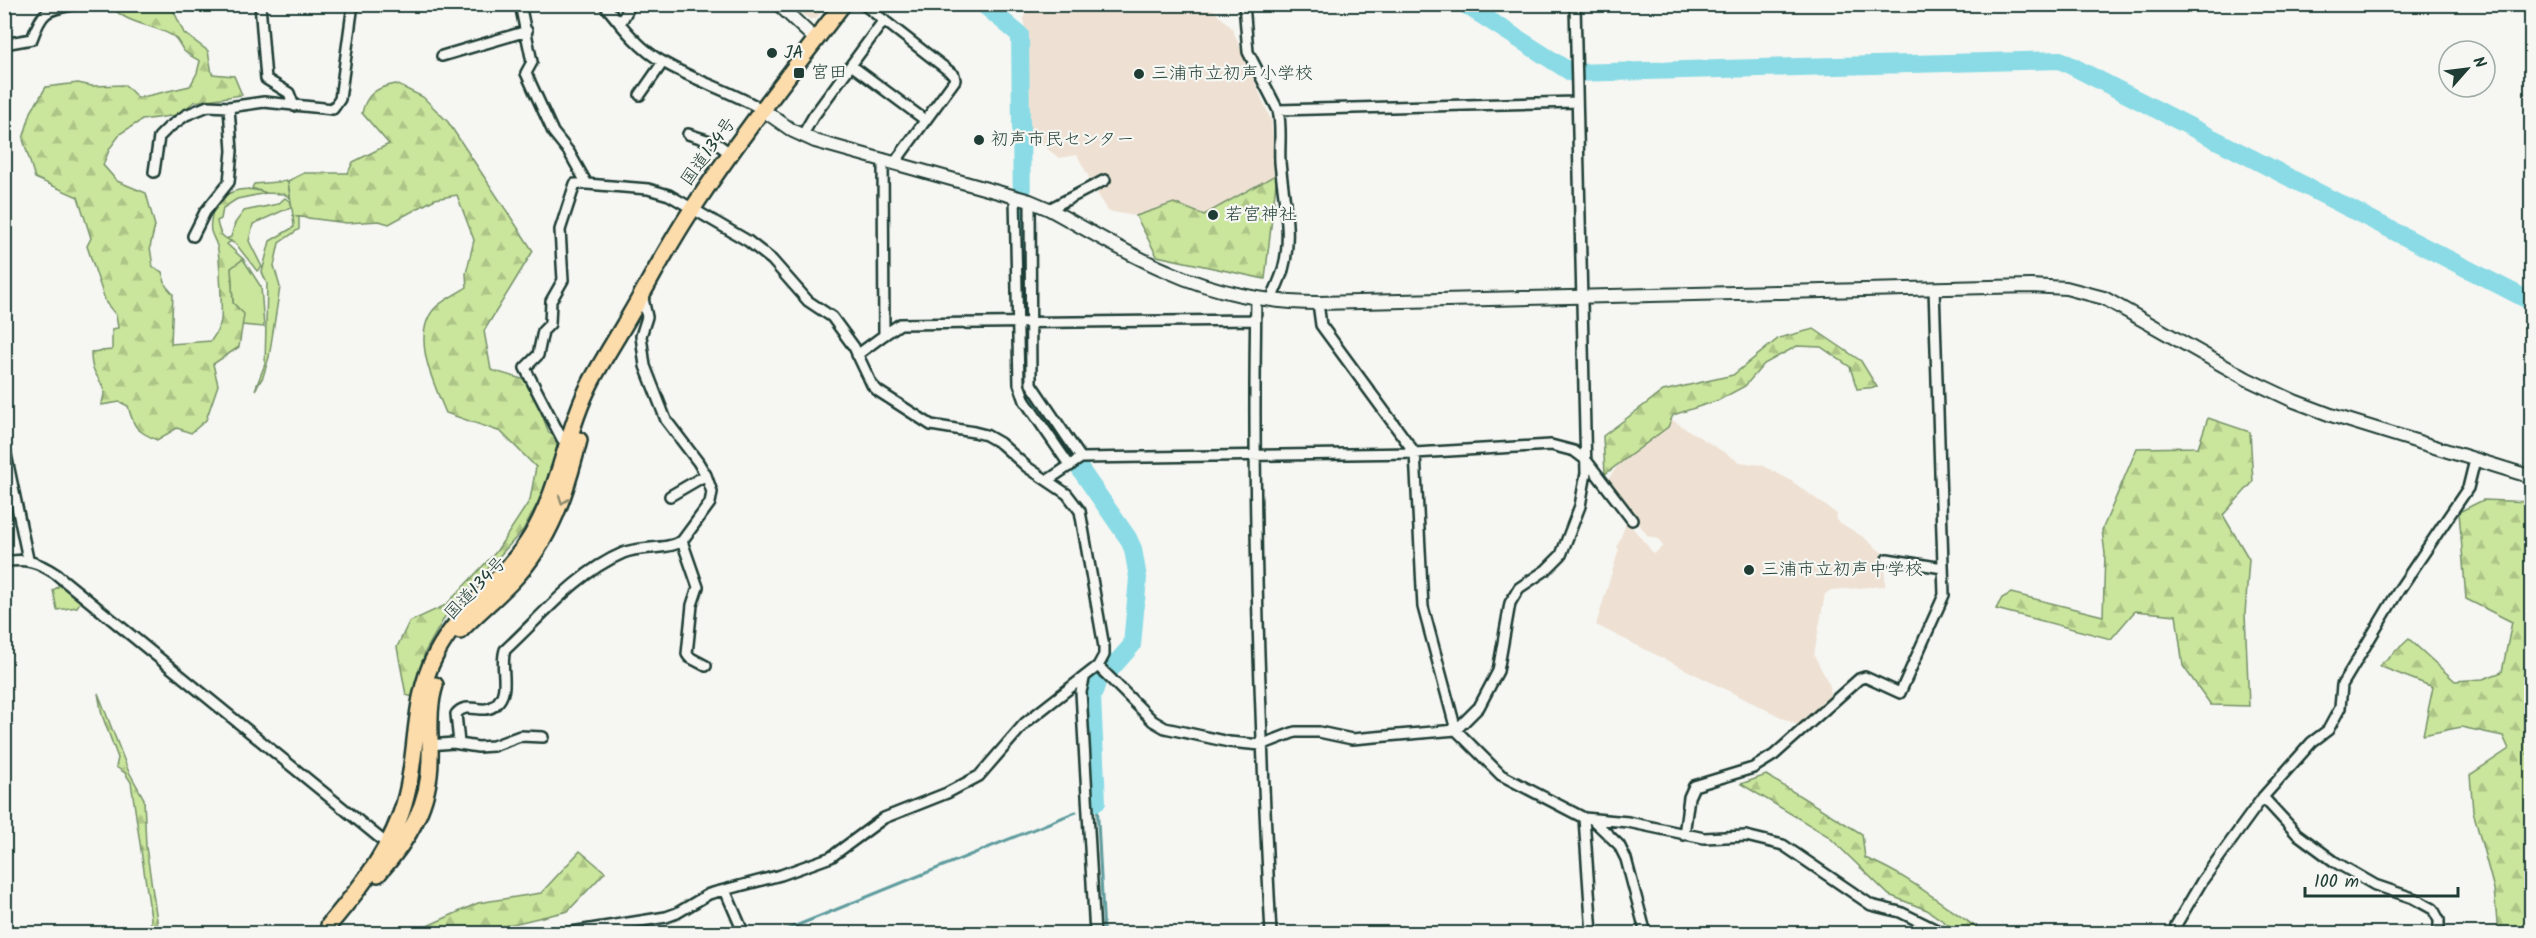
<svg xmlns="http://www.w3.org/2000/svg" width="2536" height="938" font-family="Kalam,'Klee One',sans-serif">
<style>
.built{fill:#eee1d3}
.green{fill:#cae59c;stroke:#749168;stroke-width:1.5}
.forest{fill:url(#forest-firs);stroke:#749168;stroke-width:1.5}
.water{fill:url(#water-ripples);stroke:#5f9c9e;stroke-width:1.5}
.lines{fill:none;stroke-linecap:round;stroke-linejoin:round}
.stream{stroke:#5f9c9e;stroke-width:3}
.river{stroke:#8adbe5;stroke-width:18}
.minor-casing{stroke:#1f3d34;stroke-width:14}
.tertiary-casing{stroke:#1f3d34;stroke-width:16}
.trunk-casing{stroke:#1f3d34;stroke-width:20}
.minor{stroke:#f6f6f2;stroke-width:9}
.tertiary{stroke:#f6f6f2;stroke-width:12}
.trunk{stroke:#fddcac;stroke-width:15}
.oneway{stroke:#8e8c70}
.poi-dot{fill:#1f3d34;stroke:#f6f6f2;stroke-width:2}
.labels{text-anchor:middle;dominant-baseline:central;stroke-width:4.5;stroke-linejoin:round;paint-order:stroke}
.poi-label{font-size:18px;fill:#1f3d34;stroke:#f6f6f2;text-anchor:start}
.street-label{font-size:18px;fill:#1f3d34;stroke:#f6f6f2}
</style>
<defs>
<pattern id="forest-firs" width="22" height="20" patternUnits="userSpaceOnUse" patternTransform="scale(1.5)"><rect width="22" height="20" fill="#cae59c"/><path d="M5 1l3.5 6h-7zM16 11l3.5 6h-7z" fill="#adc587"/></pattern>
<pattern id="water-ripples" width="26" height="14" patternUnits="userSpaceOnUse" patternTransform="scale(1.5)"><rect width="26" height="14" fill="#8adbe5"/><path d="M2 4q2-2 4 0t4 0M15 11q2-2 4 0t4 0" fill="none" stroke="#77bdc5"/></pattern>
</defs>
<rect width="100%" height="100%" fill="#f6f6f2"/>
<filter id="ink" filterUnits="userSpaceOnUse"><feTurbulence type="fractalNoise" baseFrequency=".0167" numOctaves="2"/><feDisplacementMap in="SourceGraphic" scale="12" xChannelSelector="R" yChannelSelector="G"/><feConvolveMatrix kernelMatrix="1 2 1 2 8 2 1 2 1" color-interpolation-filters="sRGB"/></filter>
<g filter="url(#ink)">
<path class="built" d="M793,5H826L816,19H809Z
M1033,5H1208L1232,28L1271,120L1277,174L1204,215L1174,203L1136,216L1107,211L1077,155L1059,158L1027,133L1024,16Z
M1669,418L1733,458L1740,462L1762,465L1790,480L1837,514L1836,520L1863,537L1885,555V586L1831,590L1825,594L1814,655L1830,686L1831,696L1797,725L1596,625L1619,549L1617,547L1627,521L1654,554L1663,546L1658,539L1648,536L1609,484L1608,479L1625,455Z"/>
<path class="green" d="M288,181L290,198L284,194L266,193L252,188L254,184Z
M285,198L291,202V207L253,224L249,241L262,267L257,271L236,244L225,239L231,237L235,223L244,211L278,204Z
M293,216L299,217V229L279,243L274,266L280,287L269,357L263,377L255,390L265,364L267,284L262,272L270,241L294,227Z
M243,259L261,287L264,327L242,325L243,314L233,303L231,268Z
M58,582L82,599L77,607L57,610L53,590L58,587Z"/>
<path class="forest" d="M111,5H171L184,33L208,51L212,74L234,76L242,95L194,102L177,115L142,120L121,133L110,148L103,165L117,181L146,193L155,226L150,247L153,267L162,272L166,286L173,294L171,344L211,341C215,335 220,327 221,320C222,312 220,254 217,246C214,236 209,234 211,221C214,192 242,184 266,193L237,199L223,208L221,219L217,221C219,232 221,237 231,241L227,244L243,259L231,268L233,303L244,314L239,347L213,364L218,385L206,420L191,433L177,428L157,440C136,431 134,428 128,406L120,402L101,405C109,386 99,384 93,368C91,363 91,357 91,352L112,350V329L118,328L116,315L106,303L87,246L91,238L78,197L35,178L23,139L31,112L46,87L78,83L92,86L125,85L138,98L190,86L197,73L200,61C195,58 188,55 184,51C180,46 178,39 173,36C155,25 122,23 111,5Z
M396,84L423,97L448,122L533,251L484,331L491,370L529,381L549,433L559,438L549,482L523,530L446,615L425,652L413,697L406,695L397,647L409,622L446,605L496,552L530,500L536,467L501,432L446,413C434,384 409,334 436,307C445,299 458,293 467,287L466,274L474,240L457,195L435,199L389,224L379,221L347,223L293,216L288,181L304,173H348L353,162L389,144L362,113C366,94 377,87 396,84Z
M1277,174L1265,279L1157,256L1136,216L1174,203L1204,215Z
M1814,329L1861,361L1877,387L1857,389L1850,367L1821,347L1797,346L1764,364L1745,386L1719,400L1673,415L1668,427L1605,474L1603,436L1663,391L1733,375L1779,338Z
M2208,418L2250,432L2253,482L2223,515L2249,559L2245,614L2249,706L2211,705L2183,666L2176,615L2135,611L2111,639L1996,609L2002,598L2011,593L2103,616L2105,554L2102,530L2137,448L2198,447Z
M2483,500L2531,502L2532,741L2527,754L2532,755L2531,933H2498L2494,889L2473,811L2470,775L2509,749L2503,736L2461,727L2423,735L2433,687L2379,666L2409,639L2455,681L2483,679L2502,672L2512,622L2466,599L2459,512Z
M98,693L128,770L144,799L146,847L158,927L150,933L151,918L131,782L125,773L116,767L118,758L102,715Z
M1766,775L1862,834L1865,858C1909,875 1946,908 1985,933H1960L1927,910L1889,895L1828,836L1741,784Z
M580,851L605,872L568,911L475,933H412L478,903L541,893Z"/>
<path class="water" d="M977,5C996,4 1008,19 1021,33L1019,38Z"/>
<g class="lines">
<path class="stream" d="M1094,803L1097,802L1104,934
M776,934L1076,812"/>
<path class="river" d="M983,4L1020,35L1024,384L1030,397L1128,538L1133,549L1138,578L1132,645L1110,670
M1464,4L1572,73L2060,60L2532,302
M1097,683L1092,697L1097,802"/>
<g class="minor-casing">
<path id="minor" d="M260,4L266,79L289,93L294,106
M520,4L532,62L526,73L553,132L569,152L587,184L648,189L669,195L748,241L772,260L808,301L832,317L854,347L872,385L878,391L931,425L974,432L986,435L1000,443L1027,467L1067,494L1080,511L1104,647V655L1098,666L1025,723L979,776L947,793L884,818L831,857L781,875L709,894L677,913L666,917L559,934
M604,4C621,25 639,49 663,62C695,81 731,91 763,110
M863,4L954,75L955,80L895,162
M1244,4L1248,52L1278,110C1282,128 1279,145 1280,162C1283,197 1293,234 1283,270C1280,280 1275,290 1271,300
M620,24L631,4
M4,44L32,39C43,9 47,10 77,4
M442,56L527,31
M851,65L925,120
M640,95L663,62
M1278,110L1576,102
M688,134L716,143L731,154
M802,136L813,117L884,20
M154,172L159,137L168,128L186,115L208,106L229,107
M1015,197L1019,384L1025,401L1070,466
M1030,201L1031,384L1081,458L1415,453L1551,445L1574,451L1586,460L1632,520
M1049,209L1105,180
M193,236L205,212L229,182L232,151L229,107L264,102L333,109L340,99L353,4
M1256,298C1252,510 1260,722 1271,934
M1318,303L1321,325L1415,453L1423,607L1456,730L1501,775L1584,818L1628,822L1704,838L1746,836L1783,845L1871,905L1900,912L1945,934
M884,335L900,324L1255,320
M857,355L884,335L883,159
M568,443L562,439L525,368L538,355L543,331L550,324L551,301L563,280L560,230L575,184H587
M4,445L28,559
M1048,480L1081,458
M670,496L706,475
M682,541L698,587L692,605L687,654L689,657L706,666
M1887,559L1943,568
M4,562C26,558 38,562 56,574L387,844
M1098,666L1153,721L1165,728L1229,742L1261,745L1295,732H1319L1352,739L1456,730L1479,707L1498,671L1510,603L1519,588L1546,570L1561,555L1580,506L1586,473L1575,4
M1084,679L1081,692L1095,934
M459,743L456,714C467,700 483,716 495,705C512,691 499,668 505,650C542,616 576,573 623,553C641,545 665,551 682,541L710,503L712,492L706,475L698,462L666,420L645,366L641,336L647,317L642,294
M430,745L453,743L478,747L493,746L520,736L543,737
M2263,797L2297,834L2335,862L2375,885L2413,898L2433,909L2439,920V934
M1584,818L1592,934
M1593,820L1619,845L1626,859L1646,934
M1684,835L1689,797L1694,786L1753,768L1774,755L1859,679L1865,677L1900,693L1944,595L1934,288
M725,890L744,934
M2176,925L2202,881L2263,797L2312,742L2328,730L2340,708L2342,685L2399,590L2468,488L2475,460"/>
</g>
<g class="tertiary-casing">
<path id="tertiary" d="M778,4L816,40
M763,110L793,131L815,141L1030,201L1049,209C1088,230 1126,254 1167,271C1213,292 1267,303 1318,303L2031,286L2066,288L2104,298L2247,379L2294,401L2331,415L2532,477"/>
</g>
<g class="trunk-casing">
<path id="trunk" d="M460,631C477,613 496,598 513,580C551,540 566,492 579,440
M378,874C408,840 430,805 430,759C431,734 427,710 435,685
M329,925C361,887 394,846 406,797C418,752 413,697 435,656C460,607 505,580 532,535C561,487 566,429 592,380C604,358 618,336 630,315C651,279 670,242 693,208C739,138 792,71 843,4"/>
</g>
<use href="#minor" class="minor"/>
<use href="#tertiary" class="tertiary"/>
<use href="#trunk" class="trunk"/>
</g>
<defs><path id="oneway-chevron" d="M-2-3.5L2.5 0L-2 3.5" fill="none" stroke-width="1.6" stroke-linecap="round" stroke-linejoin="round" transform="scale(1.5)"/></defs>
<use class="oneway" href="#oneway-chevron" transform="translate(563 500) rotate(110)"/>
</g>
<g class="poi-dot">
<circle cx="772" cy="53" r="6"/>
<rect x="793" y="67" width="12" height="12" rx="3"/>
<circle cx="1139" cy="74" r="6"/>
<circle cx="979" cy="140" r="6"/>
<circle cx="1213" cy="215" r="6"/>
<circle cx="1749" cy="570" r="6"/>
</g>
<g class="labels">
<g class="poi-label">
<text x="784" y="53">JA</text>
<text x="811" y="73">宮田</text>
<text x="1151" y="74">三浦市立初声小学校</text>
<text x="991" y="140">初声市民センター</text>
<text x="1225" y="215">若宮神社</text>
<text x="1761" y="570">三浦市立初声中学校</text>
</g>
<g class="street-label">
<text transform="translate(709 152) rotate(-54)">国道134号</text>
<text transform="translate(476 589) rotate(-46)">国道134号</text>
</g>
</g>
<rect width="2536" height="938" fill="none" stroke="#f6f6f2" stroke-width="24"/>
<rect x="12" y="12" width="2512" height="914" fill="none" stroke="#1f3d34" stroke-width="2" filter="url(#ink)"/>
<g transform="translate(2467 69) rotate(62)"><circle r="28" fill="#f6f6f2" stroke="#a0aca6" stroke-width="1.5"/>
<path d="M0-4.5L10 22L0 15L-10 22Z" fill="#1f3d34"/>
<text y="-9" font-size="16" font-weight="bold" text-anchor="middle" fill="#1f3d34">N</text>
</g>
<path d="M2305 887v9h153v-9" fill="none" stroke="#1f3d34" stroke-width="3"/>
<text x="2314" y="887" font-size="18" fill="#1f3d34" stroke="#f6f6f2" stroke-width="4.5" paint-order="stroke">100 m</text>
</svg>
